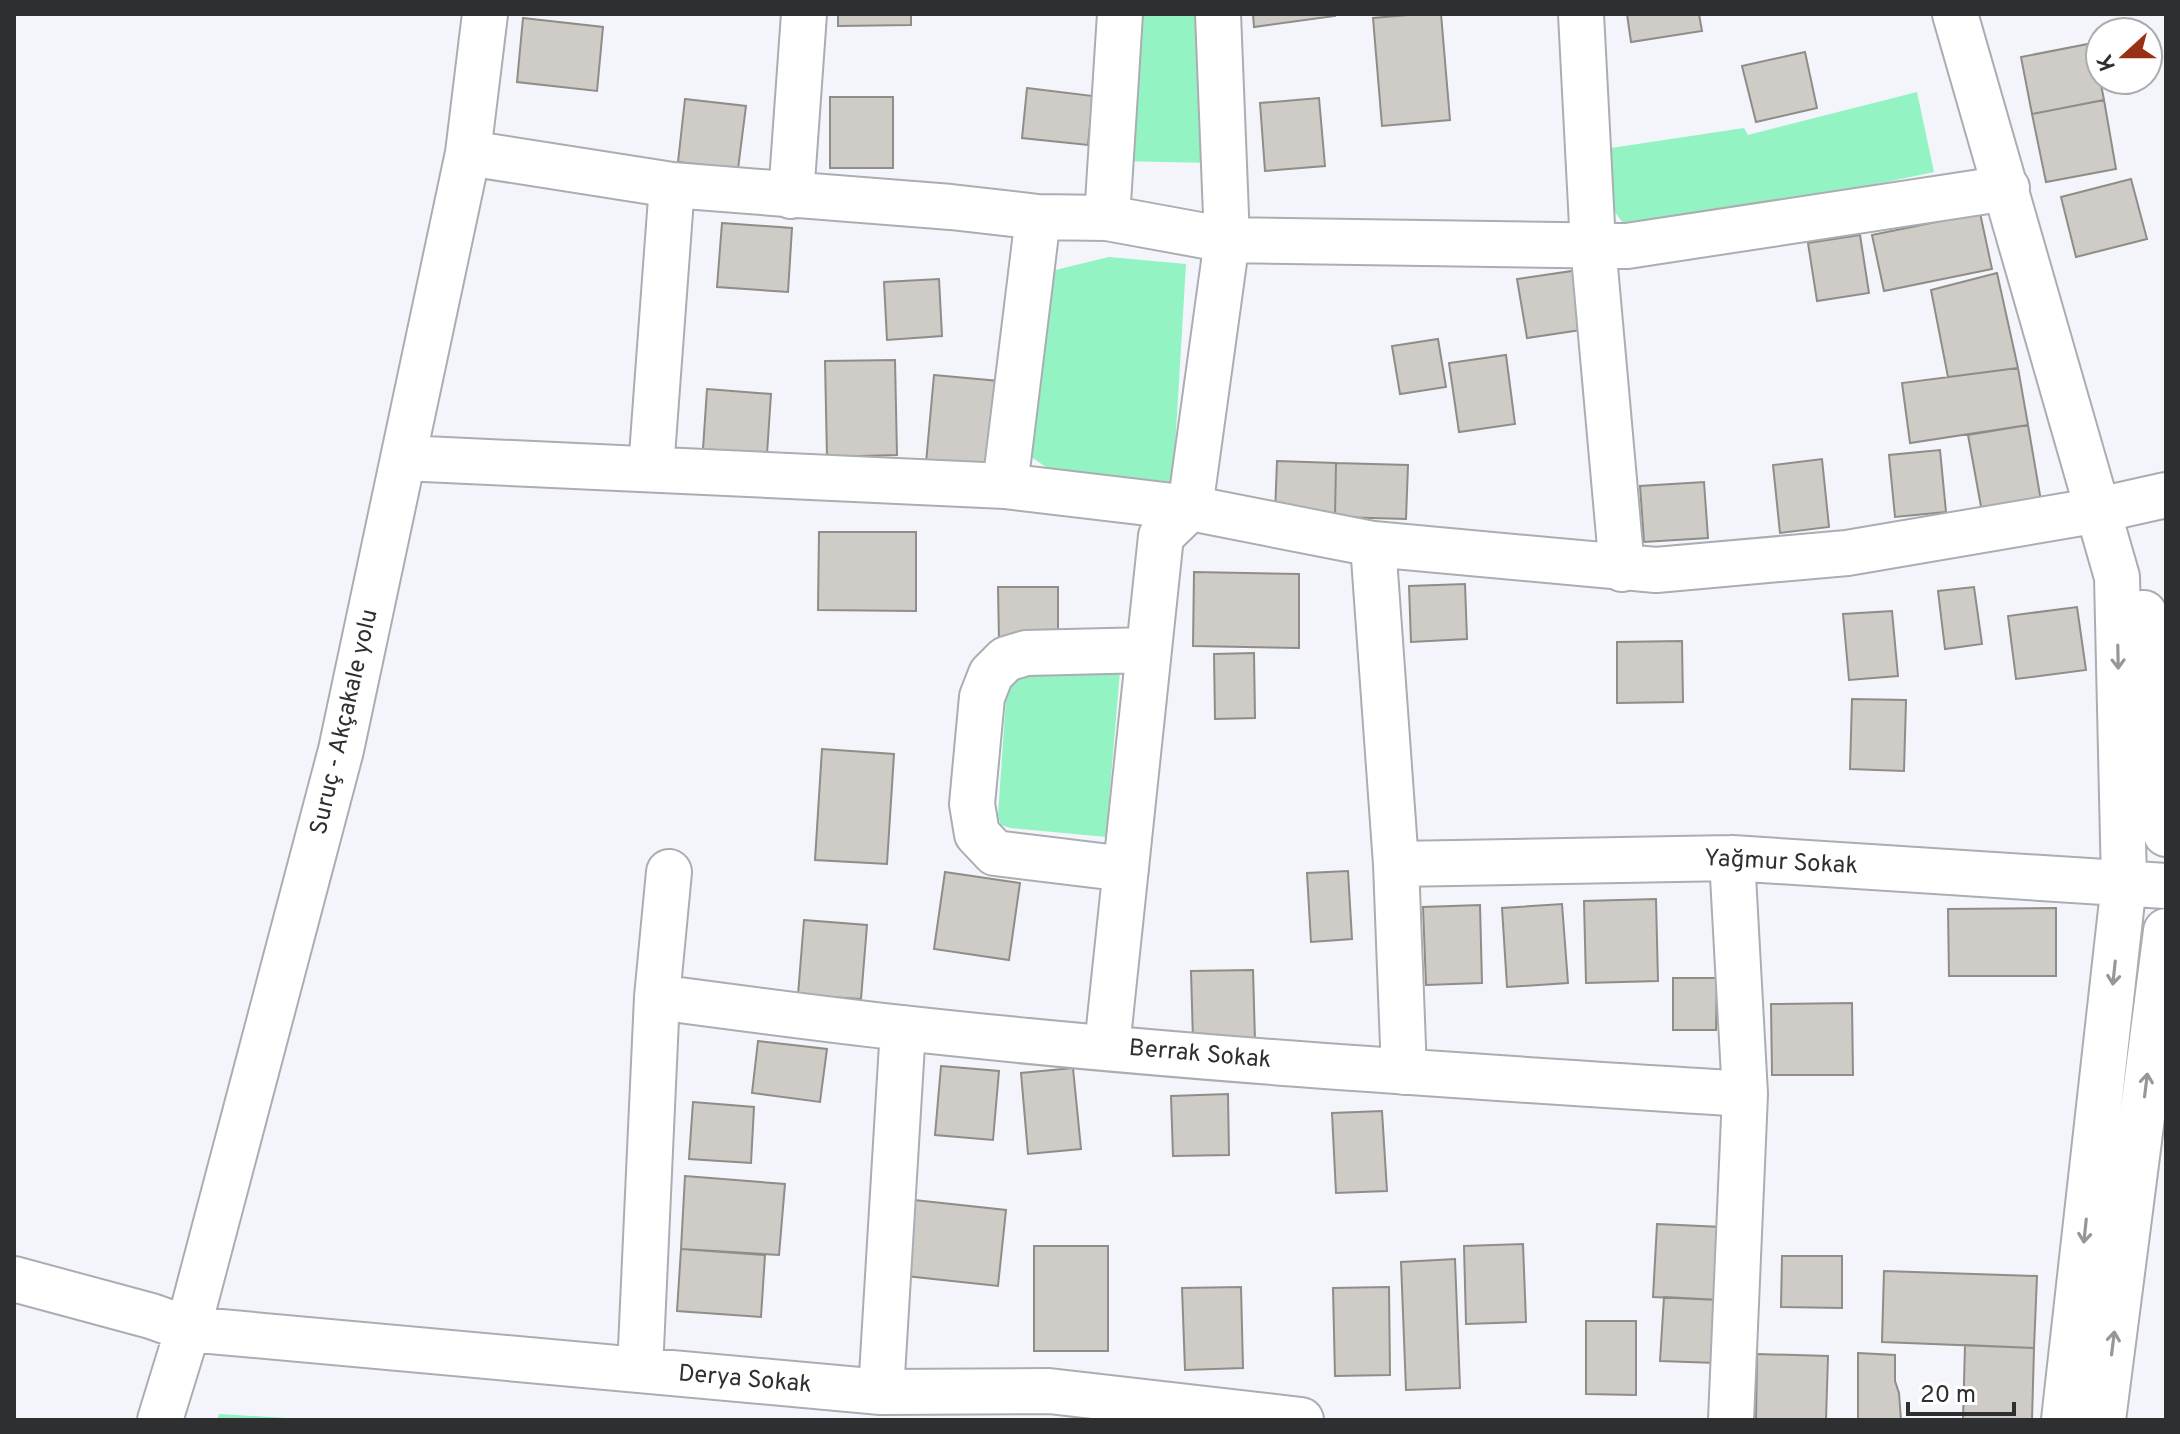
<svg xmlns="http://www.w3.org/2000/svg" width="2180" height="1434" font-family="Overpass,sans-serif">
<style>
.green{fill:#93f3c3}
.building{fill:#cfcbc7;stroke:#908c88;stroke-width:2}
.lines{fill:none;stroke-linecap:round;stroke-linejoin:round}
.minor-casing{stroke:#aaadb2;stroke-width:48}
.minor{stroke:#fff;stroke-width:44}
.oneway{stroke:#969798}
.labels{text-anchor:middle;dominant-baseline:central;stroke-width:6;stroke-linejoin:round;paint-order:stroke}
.street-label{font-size:24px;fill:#2e2f31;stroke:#fff}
</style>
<rect width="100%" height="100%" fill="#f3f5fa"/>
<path class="green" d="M1131,14H1204L1210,163L1118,161Z
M1917,92L1934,172L1643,233L1627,229L1613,209L1611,148L1744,128L1748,135Z
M1109,257L1186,264L1173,482L1049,469L1028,455L1043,273Z
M1027,670L1120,671L1106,837L1010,828L1001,825L998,816L1007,683Z
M219,1414L319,1420H217Z"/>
<path class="building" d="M838,14H911V25L838,26Z
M1253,14H1335V16L1254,27Z
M1419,14H1441L1450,120L1382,126L1373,18Z
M1627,14H1699L1702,31L1631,42Z
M523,18L603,27L597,91L517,82Z
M2093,43L2104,100L2032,114L2021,57Z
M1805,52L1817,108L1756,122L1742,66Z
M1027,88L1093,96L1088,145L1022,138Z
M830,97H893V168H830Z
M1319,98L1325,166L1265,171L1260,103Z
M685,99L746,106L738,169L678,162Z
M2104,100L2116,169L2046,182L2032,114Z
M2131,179L2147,239L2076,257L2061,197Z
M1980,213L1992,269L1884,291L1872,235Z
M722,223L792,228L788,292L717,287Z
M1860,235L1869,293L1817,301L1808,243Z
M1579,270L1588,329L1527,338L1517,279Z
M1997,273L2018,368L1948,377L1931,290Z
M939,279L942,336L887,340L884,282Z
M1438,339L1446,387L1400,394L1392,346Z
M1506,355L1515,424L1459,432L1449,363Z
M895,360L897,455L827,457L825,361Z
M2018,368L2028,425L1910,443L1902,383Z
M934,375L999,381L991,469L926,463Z
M707,389L771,394L767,454L703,449Z
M2028,425L2041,501L1982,512L1968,435Z
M1940,450L1946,512L1895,517L1889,455Z
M1822,459L1829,527L1780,533L1773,465Z
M1277,461L1336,463L1335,517L1275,513Z
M1336,463L1408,465L1406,519L1335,517Z
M1704,482L1708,538L1644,542L1640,486Z
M819,532H916V611L818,610Z
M1194,572L1299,574V648L1193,646Z
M1465,584L1467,639L1411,642L1409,586Z
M998,587H1058V642H999Z
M1974,587L1982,644L1945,649L1938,591Z
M2077,607L2086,670L2016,679L2008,616Z
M1892,611L1898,676L1849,680L1843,614Z
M1682,641L1683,702L1617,703V642Z
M1254,653L1255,718L1215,719L1214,654Z
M1852,699L1906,700L1904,771L1850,769Z
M822,749L894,754L887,864L815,860Z
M1348,871L1352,939L1311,942L1307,873Z
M945,872L1020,883L1009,960L934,949Z
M1656,899L1658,981L1586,983L1584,901Z
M1562,904L1568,983L1507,987L1502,908Z
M1480,905L1482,983L1426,985L1423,907Z
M2056,908V976H1949L1948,909Z
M804,920L867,925L861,999L798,995Z
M1253,970L1255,1041H1193L1191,971Z
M1673,978H1717L1716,1030H1673Z
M1852,1003L1853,1075H1772L1771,1004Z
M758,1041L827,1049L820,1102L752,1093Z
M941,1066L999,1071L993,1140L935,1135Z
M1073,1068L1081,1149L1028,1154L1021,1073Z
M1228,1094L1229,1155L1173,1156L1171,1096Z
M693,1102L754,1107L751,1163L689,1159Z
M1382,1111L1387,1191L1336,1193L1332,1113Z
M685,1176L785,1184L779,1255L681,1249Z
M914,1200L1006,1210L998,1286L906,1276Z
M1657,1224L1722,1227L1719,1300L1653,1297Z
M1523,1244L1526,1322L1466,1324L1464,1246Z
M1034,1246H1108V1351H1034Z
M681,1249L765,1255L761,1317L677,1311Z
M1782,1256H1842V1308L1781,1307Z
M1455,1259L1460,1388L1406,1390L1401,1262Z
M1884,1271L2037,1276L2034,1348L1882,1342Z
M1241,1287L1243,1368L1185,1370L1182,1288Z
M1389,1287L1390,1375L1335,1376L1333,1288Z
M1664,1297L1719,1300L1716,1363L1660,1361Z
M1586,1321H1636V1395L1586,1394Z
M1965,1345L2034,1348L2032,1420H1963Z
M1858,1353L1895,1355V1381L1899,1393L1901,1420H1858Z
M1757,1354L1828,1356L1826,1420H1756Z"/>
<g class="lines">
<g class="minor-casing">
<path id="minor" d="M1581,14L1593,245L1622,569
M1955,14L2117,577L2124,883L2064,1420
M468,153L672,185L951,207L1038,217L1107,218L1227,240L1627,246L2007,188
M791,196L804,14
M1107,218L1120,14
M403,458L1005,486L1190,508L1373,544L1656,570L1847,553L2099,510L2166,495
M651,469L672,185
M1005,486L1038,217
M1373,544L1396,864L1404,1072
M2144,613L2166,834
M1396,864L1732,858L2166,886
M1126,869L995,853L977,834L972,804L982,697L991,674L1006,659L1026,653L1149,650
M657,997C739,1008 821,1019 903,1028C1183,1059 1464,1076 1745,1094
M1107,1047L1161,536L1190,508L1227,240L1218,14
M14,1279L151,1316L188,1329L881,1392L1049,1391L1301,1420
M640,1370L657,997L669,872
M881,1392L903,1028
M160,1420L188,1329L341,750L468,153L485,14
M1731,1420L1745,1094L1732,858
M2103,1420L2166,931"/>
</g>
<use href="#minor" class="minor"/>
</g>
<defs><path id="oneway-shaft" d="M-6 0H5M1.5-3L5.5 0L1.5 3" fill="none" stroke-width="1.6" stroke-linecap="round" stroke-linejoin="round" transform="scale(2)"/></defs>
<g class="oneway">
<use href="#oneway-shaft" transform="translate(2118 657) rotate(89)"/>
<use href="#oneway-shaft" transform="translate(2114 973) rotate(96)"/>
<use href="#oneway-shaft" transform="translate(2146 1085) rotate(-83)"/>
<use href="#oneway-shaft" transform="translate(2085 1231) rotate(96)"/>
<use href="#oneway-shaft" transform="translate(2113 1343) rotate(-83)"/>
</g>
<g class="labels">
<g class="street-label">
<text transform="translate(345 722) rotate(-77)">Suruç - Akçakale yolu</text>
<text transform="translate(1781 863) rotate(3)">Yağmur Sokak</text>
<text transform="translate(1200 1055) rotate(5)">Berrak Sokak</text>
<text transform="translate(745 1380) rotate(5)">Derya Sokak</text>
</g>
</g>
<rect width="2180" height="1434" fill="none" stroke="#2e2f31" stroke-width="32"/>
<g transform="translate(2124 56) rotate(249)"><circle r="38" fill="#ffffff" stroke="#abacad" stroke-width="2"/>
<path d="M0-6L14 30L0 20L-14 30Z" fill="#983015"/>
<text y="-12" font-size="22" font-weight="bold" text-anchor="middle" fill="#2e2f31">K</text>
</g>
<path d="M1908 1402v12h106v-12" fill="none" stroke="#2e2f31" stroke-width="4"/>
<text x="1920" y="1402" font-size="24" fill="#2e2f31" stroke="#ffffff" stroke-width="6" paint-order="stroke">20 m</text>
</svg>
